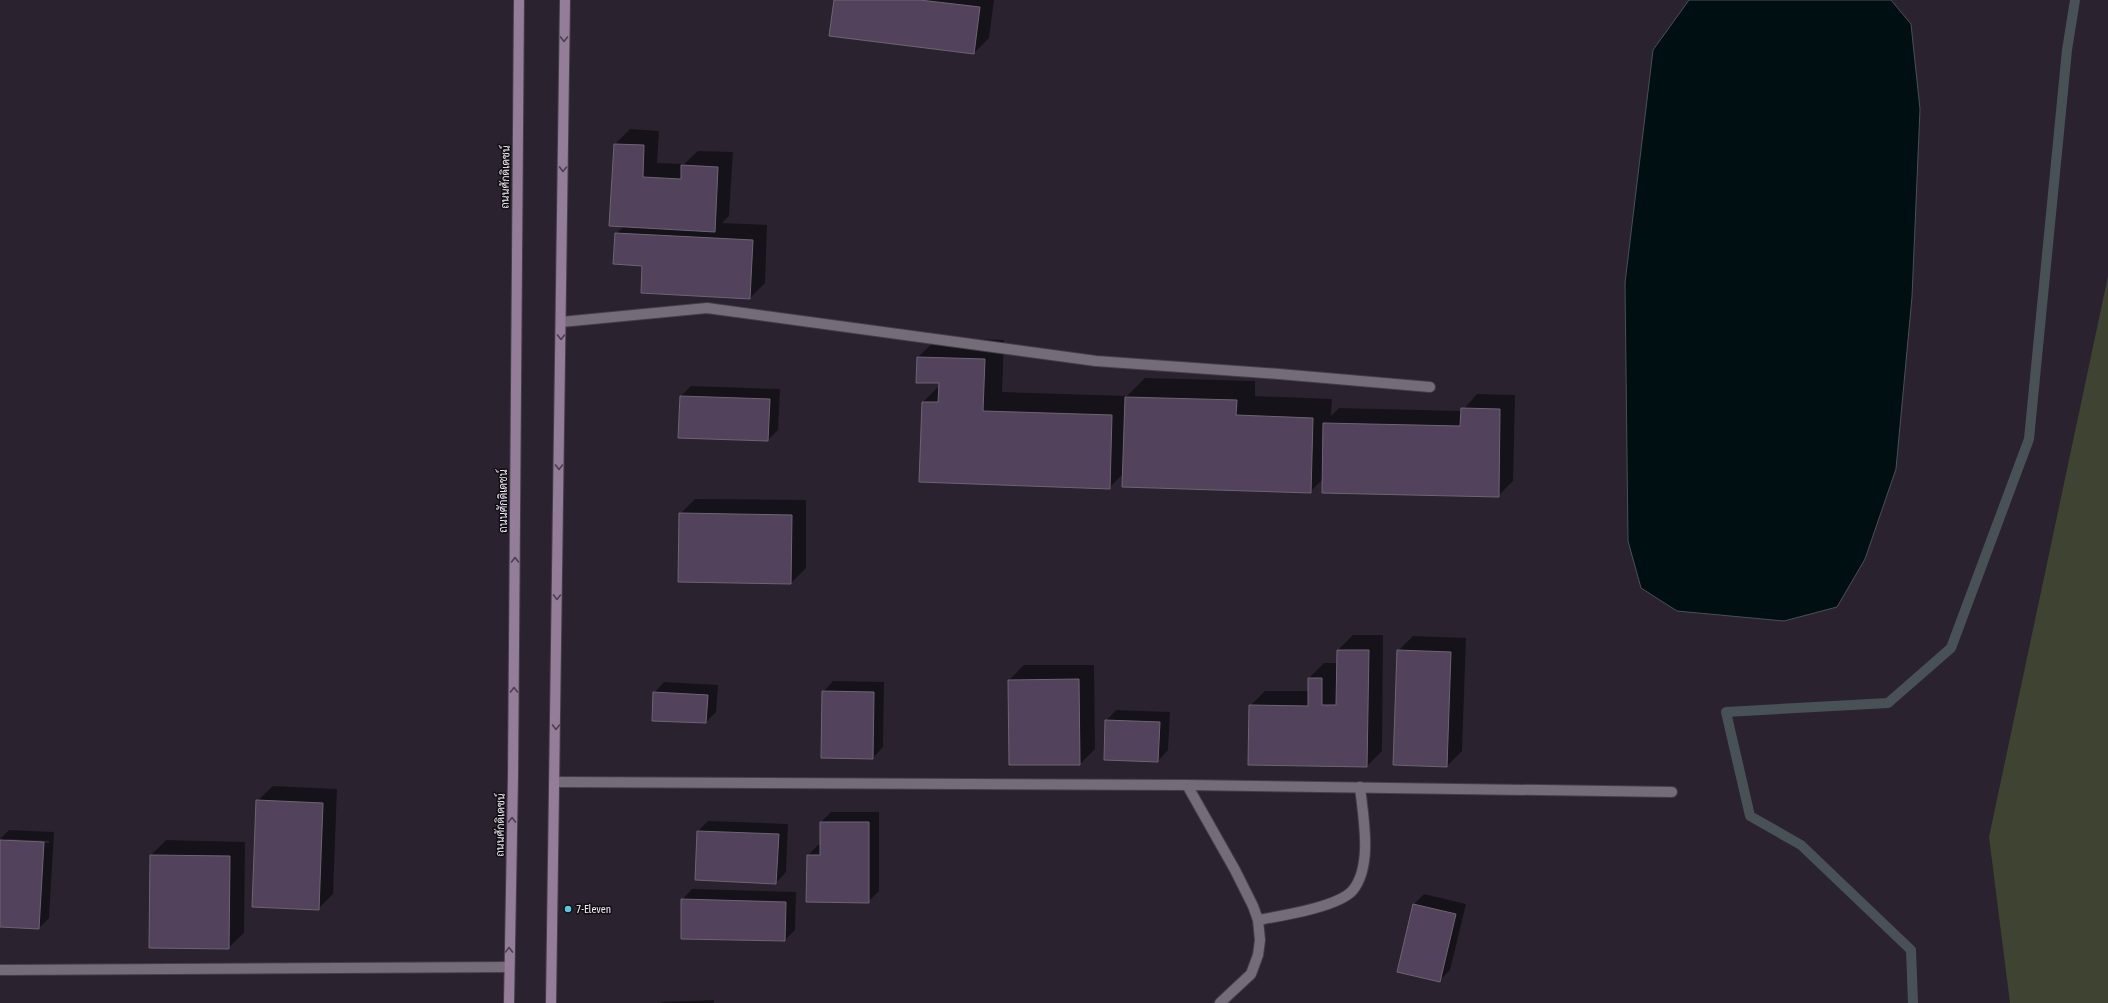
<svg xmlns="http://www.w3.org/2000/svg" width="2108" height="1003" font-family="'Asap Condensed',Sarabun,sans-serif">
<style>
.green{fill:#3f4331}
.water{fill:#000f12;stroke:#485156}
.shadow{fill:#0007;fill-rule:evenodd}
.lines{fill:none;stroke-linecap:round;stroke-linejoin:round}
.stream{stroke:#485156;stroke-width:10}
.building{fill:#52425b;stroke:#6d6572}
.service-casing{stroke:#443e48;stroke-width:12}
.minor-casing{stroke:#443e48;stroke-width:12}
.secondary-casing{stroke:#443e48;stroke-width:12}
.service{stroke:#756c7a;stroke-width:10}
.minor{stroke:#756c7a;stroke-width:10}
.secondary{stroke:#937d98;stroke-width:10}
.oneway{stroke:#4c404f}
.poi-dot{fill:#56c9e1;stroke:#110e13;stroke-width:1.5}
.labels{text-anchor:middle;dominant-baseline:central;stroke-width:3;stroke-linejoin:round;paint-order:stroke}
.street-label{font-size:11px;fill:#f1ecf4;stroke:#110e13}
.poi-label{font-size:11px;fill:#f1ecf4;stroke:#110e13;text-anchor:start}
</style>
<rect width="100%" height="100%" fill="#2a232f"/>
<path class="green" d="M2108,276V1003H2010L1989,837Z"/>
<path class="water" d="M1689,0H1891L1911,24L1920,109L1912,297L1896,469L1865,559L1837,607L1784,621L1677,611L1641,588L1628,541L1625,283L1653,50Z"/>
<path class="shadow" d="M835,0H994L989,38L974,53Z
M630,129L659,131L657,163L684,164L698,151L733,152L729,216L722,223L767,225L765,283L750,298L643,265L616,234L624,226L615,144Z
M938,338L1004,340L1002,392L1127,396L1145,378L1255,381V396L1332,399L1331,416L1339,408L1462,411L1477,394L1515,395L1513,481L1498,496L1323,479L1310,492L1124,473L1109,488L923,402L940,385V383L917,382L918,357Z
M691,386L780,389L778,430L768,440L679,437L681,396Z
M695,499L806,500V568L791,583L680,514Z
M1353,635H1383L1382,751L1367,766L1250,706L1265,691H1309V678L1324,663H1338V650Z
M1413,636L1466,638L1462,751L1447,766L1398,651Z
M1024,665H1094L1095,749L1080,764L1009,680Z
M833,681L884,682L883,747L873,758L823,692Z
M664,682L718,685L716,712L706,722L654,693Z
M1116,710L1170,712L1168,750L1158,761L1106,721Z
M273,786L337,789L333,894L318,909L257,801Z
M831,812H879V891L868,902L808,855L818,845H821V822Z
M708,821L788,824L786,872L776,883L698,831Z
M9,830L54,832L49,918L39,928L0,926V839ZM7,839L49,841V843L7,841Z
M166,840L245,842L244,933L228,948L151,855Z
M692,889L796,892L795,930L785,940L682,938V900Z
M1424,894L1466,904L1450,970L1440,980L1398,971L1414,904Z
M714,1000V1003H661L662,1002Z"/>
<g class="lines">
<path class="stream" d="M1913,1003L1911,950L1801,845L1750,816L1726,712L1888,703L1951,648L2029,439L2067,50L2075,0"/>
</g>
<path class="building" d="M834,0H920L980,7L974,54L829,36Z
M614,144L644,145L643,177L681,179V165L718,167L715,232L609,226Z
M615,233L753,240L750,299L641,293L642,266L613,264Z
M917,357L985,359L983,411L1112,415L1110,489L919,482L922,402H938L939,383H916Z
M680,396L770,399L768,441L678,438Z
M1125,397L1237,400L1236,415L1313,418L1311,493L1122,487Z
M1461,408L1500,409L1499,497L1322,493L1323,423L1460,426Z
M679,513L792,515L791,584L678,582Z
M1337,650H1369L1367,767L1248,765L1249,705L1308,706V678H1322V705H1336Z
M1397,650L1451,652L1447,767L1393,765Z
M1079,679L1080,765H1009L1008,680Z
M822,691L874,692L873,759L821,758Z
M653,692L708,695L706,723L652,721Z
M1105,720L1160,722L1158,762L1104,760Z
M256,800L323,803L319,910L252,907Z
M820,822H869V903L806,902L807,855H820Z
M697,831L779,834L776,884L695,880Z
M0,840L44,842L39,929L0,927Z
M150,855L230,856L229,949L149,948Z
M681,899L786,902L785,941L681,939Z
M1413,904L1456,914L1440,982L1397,972Z"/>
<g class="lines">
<g class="service-casing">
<path id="service" d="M1187,785L1235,870L1253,906L1258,920L1260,940L1258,955L1251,974L1220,1003
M1258,920C1280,916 1339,907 1353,890C1373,865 1363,816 1360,787"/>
</g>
<g class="minor-casing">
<path id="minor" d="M561,322L707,308L1096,361L1279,374L1430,387
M555,782L1187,785L1672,792
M0,970L509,967"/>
</g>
<g class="secondary-casing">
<path id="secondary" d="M509,1003L513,776L519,0
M551,1003L565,0"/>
</g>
<use href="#service" class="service"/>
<use href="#minor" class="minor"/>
<use href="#secondary" class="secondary"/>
</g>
<defs><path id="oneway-chevron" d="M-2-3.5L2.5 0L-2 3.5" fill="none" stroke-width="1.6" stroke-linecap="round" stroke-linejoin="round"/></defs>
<g class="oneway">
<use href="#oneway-chevron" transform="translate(564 39) rotate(91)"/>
<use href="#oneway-chevron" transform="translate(563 169) rotate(91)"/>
<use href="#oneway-chevron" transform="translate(561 337) rotate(91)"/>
<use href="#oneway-chevron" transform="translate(559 467) rotate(91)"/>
<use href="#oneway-chevron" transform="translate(515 560) rotate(-90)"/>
<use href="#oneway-chevron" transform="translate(557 597) rotate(91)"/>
<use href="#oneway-chevron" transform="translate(514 690) rotate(-90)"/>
<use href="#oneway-chevron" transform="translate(556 727) rotate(91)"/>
<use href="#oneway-chevron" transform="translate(512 820) rotate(-89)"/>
<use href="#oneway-chevron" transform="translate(509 950) rotate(-89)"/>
</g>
<circle class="poi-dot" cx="568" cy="909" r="4"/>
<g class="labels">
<g class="street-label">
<text transform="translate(505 177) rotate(-89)">ถนนศักดิเดชน์</text>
<text transform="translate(503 501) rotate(-90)">ถนนศักดิเดชน์</text>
<text transform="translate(500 825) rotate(-89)">ถนนศักดิเดชน์</text>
</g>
<g class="poi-label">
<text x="576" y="909">7-Eleven</text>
</g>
</g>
</svg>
